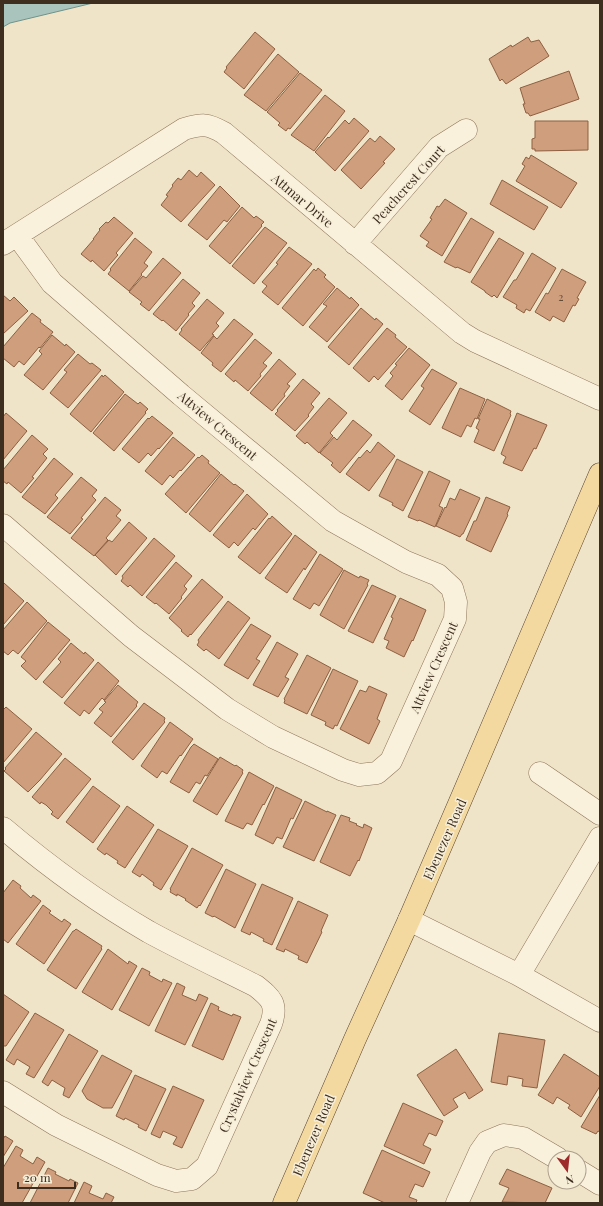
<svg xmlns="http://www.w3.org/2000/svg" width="603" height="1206" font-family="'Playfair Display',serif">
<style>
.water{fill:#a9c4bc;stroke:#6f938a}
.building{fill:#cf9f7d;stroke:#8d5f41}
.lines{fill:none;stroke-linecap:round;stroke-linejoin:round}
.minor-casing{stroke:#8d765c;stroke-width:23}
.major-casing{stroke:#5b4430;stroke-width:23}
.minor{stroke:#faf1dc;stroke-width:22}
.major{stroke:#f3d9a0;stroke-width:22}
.labels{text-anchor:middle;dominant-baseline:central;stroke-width:3;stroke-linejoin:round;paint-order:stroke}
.number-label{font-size:11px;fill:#624a37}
.street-label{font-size:13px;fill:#3d2e20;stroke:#f7eed8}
</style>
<rect width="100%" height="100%" fill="#f0e4c8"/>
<path class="water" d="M3,3H93L10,23L3,27Z"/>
<path class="building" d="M255,32L275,49L244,89L224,72L227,68L226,67Z
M528,37L531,42L539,40L549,56L506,84L502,79L500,81L489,59L511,45L512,47Z
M278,54L299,72L266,111L244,95Z
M569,71L579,99L530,116L528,113H526L523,104H525L520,88Z
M300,73L322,90L290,129L288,128L286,131L278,125L280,123L267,112Z
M325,95L345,111L314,151L291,135Z
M354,118L369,131L335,171L315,152L328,137L329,138L345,120L349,124Z
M535,121H588V150L535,151V149H532V139L535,138Z
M380,136L395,149L383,162L385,163L361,189L341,170L370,138L375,142Z
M531,155L577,183L561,208L516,181L525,166L522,164L526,157L529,159Z
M189,170L197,177L201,172L215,185L181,222L161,205L168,196L166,195L173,186L172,185L178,178L181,180Z
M502,180L548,207L534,230L490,204Z
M220,186L240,206L227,222L224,220L207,240L188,225Z
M445,199L467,213L442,256L426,246L429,242L420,236L432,219L430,218L437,206L439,207Z
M242,207L254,218L256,216L264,222L261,225L262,226L230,264L209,246Z
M114,217L133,233L116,253L118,255L104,271L92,260L91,262L81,254L94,239H93L100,230L99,229L106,222L108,223Z
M471,218L494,232L470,273L457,267L456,268L444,262Z
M265,227L287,243L254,284L232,266Z
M135,238L152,252L144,263L148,266L141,274L142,275L129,291L108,274L111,270L110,269Z
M499,238L524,253L497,298L494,295L492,297L485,292V291L471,282Z
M289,247L312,264L278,305L262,292L267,286L262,282L278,264L276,263Z
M532,253L556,268L530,311L526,309L524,313L516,308L517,305L503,297L514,280H516Z
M163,258L181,273L149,311L140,304L142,302L129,292L143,276L146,278Z
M318,268L326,275L324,277L335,287L303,326L282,308L314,269L316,271Z
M562,269L586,282L577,298L579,299L575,306L573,305L564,322L553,316L550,321L535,312L546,293L548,294Z
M183,279L200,293L192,303L195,306L188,314L189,315L176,331L163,320L162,321L153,314Z
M337,288L350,299L351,297L359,305L327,342L309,327L327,306L323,304Z
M3,295L10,301L14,297L28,311L3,334Z
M207,299L224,313L216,323L219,326L212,334L214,335L200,351L179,334L182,330L181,329Z
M361,308L375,320L376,318L383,324L349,365L328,347Z
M32,313L41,320L40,322L53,332L40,348L39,347L24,365L19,361L14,367L3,358V347Z
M234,319L253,334L221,372L212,365L213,363L201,353L214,336L217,339Z
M387,328L396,335L395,337L407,347L378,380L374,376L369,382L353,368Z
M52,335L65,346L66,344L75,352L43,390L24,375L42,354L39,351Z
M255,339L272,353L263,363L267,366L260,374L261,376L248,391L235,380L234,382L225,374Z
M409,348L430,365L402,400L385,386L393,376L390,373L397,365L395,364Z
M78,354L90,364L92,363L101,370L68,408L50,393L67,372L64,370Z
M279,359L296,374L287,384L290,386L284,394L285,396L272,411L250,393Z
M432,369L457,383L430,425L409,411L424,388L421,386Z
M102,375L103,377L105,375L124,392L91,432L70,414Z
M303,379L320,393L311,404L314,407L308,415L309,416L295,431L275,414L278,411L277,410Z
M460,388L485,399L477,419L475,418L471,427L467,425L461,437L442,428Z
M125,394L138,404L140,402L148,409L145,412L146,413L114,451L93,433Z
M329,398L347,413L330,433L333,436L319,453L307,442L305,444L296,436Z
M487,399L511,411L510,414L511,415L494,451L474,442L479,430L476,428L480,419H478Z
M6,413L27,431L3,460V417Z
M517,413L547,425L536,449L534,448L522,471L503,463L506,457L501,454Z
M152,416L173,433L159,449L158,448L151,456L148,453L139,463L122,449L148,418L149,419Z
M353,420L372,435L340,473L331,465L333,463L320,453L334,437L337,440Z
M32,435L48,449L43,454L47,458L32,477L34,478L21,493L8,482L7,484L3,481V470Z
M173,437L195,455L181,471L180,470L173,478L170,475L162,485L145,471Z
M378,442L395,456L369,491L346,474L359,457L360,458L367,450L370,453Z
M202,455L209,461L208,463L220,473L186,513L165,494L198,457L199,458Z
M54,458L73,474L55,495L58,498L45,514L22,497Z
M397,459L423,472L403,511L392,505L393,503L379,496Z
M429,471L450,481L439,506L443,508L435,527L419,520L418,521L408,517Z
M221,474L234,485L235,484L244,491L210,532L189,514Z
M81,477L97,490L92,496L96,500L81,518L83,519L70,534L47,517Z
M460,489L480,498L463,534H462L460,537L436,526L445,507L446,508L450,498L455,500Z
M247,494L268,514L255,530L253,528L238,546L234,542L229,548L213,535Z
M105,497L121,510L116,516L121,520L106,538L108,540L94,556L71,538Z
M486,497L510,507L507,514L508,515L491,552L466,540L474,521H476Z
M272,516L292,534L260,574L238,557L269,518L270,519Z
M129,522L147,538L116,575L95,555L109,540L112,542Z
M295,535L317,552L305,570L304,568L287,593L265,578Z
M154,538L175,556L142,596L130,585L128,587L121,581L123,578L122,576Z
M320,554L343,569L319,606L314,603L310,609L293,599Z
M176,562L192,576L184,586L187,589L181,597L182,598L169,614L156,603L155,604L146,597Z
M344,570L359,578L360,576L369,580L367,584L368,585L344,629L320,615Z
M202,579L223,597L191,635L190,634L188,637L181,631L182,630L169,618Z
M4,583L24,601L3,625V584Z
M372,585L396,596L373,643L348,631Z
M400,598L426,610L413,641L412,640L404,657L386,648L389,641L384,639L393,618L391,617Z
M228,601L250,618L219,659L206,649L204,651L197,645L199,642L198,640Z
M27,602L47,621L18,654L13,650L8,655L3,651V630Z
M48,622L70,640L36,680L21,666L26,661L21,657Z
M251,624L271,636L256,659L260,661L248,679L224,665Z
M277,642L298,654L285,677L289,679L278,697L253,685Z
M71,643L84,654L85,652L94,660L62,698L43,682L61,662L58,659Z
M307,655L331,668L307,714L284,703L285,700L284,699Z
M98,662L119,681L104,700L102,698L89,714L84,710L80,716L64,703Z
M333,669L358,681L337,726L335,725L333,729L325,725L326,722L311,715Z
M118,685L138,702L136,705L137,706L111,737L94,723L103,712L99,709L106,702L104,701Z
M369,686L387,694L377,719L380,721L369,744L340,729L360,690L366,692Z
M144,703L165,718L164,721L165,722L133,760L112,742Z
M6,707L32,729L3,763V710Z
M170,722L193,739L181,756L180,755L167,774L162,771L157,778L141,766Z
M36,732L62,754L40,780L28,792L4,771L6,769L5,768Z
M194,744L218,759L207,776L205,775L200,784L196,782L189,793L170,782L191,747Z
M220,757L235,766L236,765L243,770L242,772L243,773L217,815L193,801Z
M65,758L91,779L58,819L51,814L53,812L46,805L41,802L40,804L32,797Z
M249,772L274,786L264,805L263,804L252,825L247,823L243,829L225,821Z
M93,786L120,806L93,843L66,822Z
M276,787L302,800L293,819L291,818L282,839L277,837L273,844L255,835Z
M305,801L327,812V811L336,815L314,861L283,847Z
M127,806L154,825L125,868L117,863L118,861L106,853L105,855L97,849Z
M341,815L350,818L349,821L357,824L356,825L363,828L364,824L372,828L359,861L358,860L350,876L320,862Z
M158,829L188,846L161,890L153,885L154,883L142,874L140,877L132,872Z
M192,848L223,865L200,906L199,905L197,908L185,900L186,899L177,894V896L170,892L171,890L170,889Z
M226,869L256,884L235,928L214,916L213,917L205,913Z
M13,880L21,886L20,888L31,898L33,895L41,901L8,943L3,939V893Z
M262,884L293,898L272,945L263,941L264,939L251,932L250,935L241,931Z
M298,901L328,915L321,931L322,932L307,963L298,959L299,956L285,949L284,952L276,949Z
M43,905L51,911L49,913L62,922L64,919L71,924L44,964L16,944Z
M76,929L102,946L101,948L102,949L76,989L47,970L73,931H74Z
M108,949L128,964L129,961L137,966L112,1010L82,992Z
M142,968L150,972L149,975L162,982L163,979L172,983L149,1026L119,1010Z
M177,983L185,987L182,995L196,1001L199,994L208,998L185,1045L155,1031Z
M3,994L29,1012L6,1046H3Z
M211,1003L219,1007L218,1010L232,1016L233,1014L241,1017L223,1060L192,1046Z
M35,1013L64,1030L34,1078L26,1074L30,1067L17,1059L14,1065L6,1060Z
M499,1033L545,1040L537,1088L522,1086L523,1079L508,1076L507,1085L491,1082Z
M69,1034L98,1051L69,1098L63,1095L65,1088L52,1080L48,1086L42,1082Z
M456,1049L483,1090L469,1099L465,1092L453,1099L458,1107L444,1116L417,1075Z
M564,1054L600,1077V1086L581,1117L568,1108L570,1105L557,1097L553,1104L538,1095Z
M102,1055L132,1071L112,1108H103L87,1099L82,1091Z
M135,1075L166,1089L146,1131L138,1127L139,1125L125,1118L124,1120L116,1116Z
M173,1086L204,1100L182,1148L173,1144L177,1137L163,1131L160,1138L151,1134Z
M600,1095V1132L598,1131L596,1134L581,1127Z
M403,1103L443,1121L436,1136L429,1133L423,1145L431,1149L424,1164L384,1146Z
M5,1136L13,1141L3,1157V1139Z
M16,1146L23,1150L20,1156L33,1164L37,1157L45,1162L22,1203H3V1168Z
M382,1150L430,1172L423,1187L415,1184L409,1197L417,1200L416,1203H385L363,1193Z
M48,1168L56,1172L55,1174L69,1181L70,1179L78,1183L68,1203H30Z
M507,1169L552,1188L545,1203L502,1202L509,1188L499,1184Z
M84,1182L92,1186L89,1193L103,1199L106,1193L114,1197L111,1203H74Z"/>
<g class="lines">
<g class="minor-casing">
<path id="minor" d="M3,244L184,129C202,124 207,123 224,133L462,333L475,341L600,399
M355,244L439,147L466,130
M3,525L131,636L227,709L273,737L343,770L359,775L377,773L391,761L455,619L456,602L452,588L438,575L406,562L333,521L181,395L52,283L17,235
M540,773L600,814
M3,828C49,867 97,902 149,932C184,951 220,968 256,986C271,998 278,1004 271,1024L207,1166L192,1179L176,1181L157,1175L56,1125L3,1092
M409,920L519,975L600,1021
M519,975L600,838
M579,1171L600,1184
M457,1203L480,1152L487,1142L504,1135L523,1138L557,1158"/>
</g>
<g class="major-casing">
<path id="major" d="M284,1203L355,1039L409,920L462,797L600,474"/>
</g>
<use href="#minor" class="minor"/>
<use href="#major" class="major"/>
</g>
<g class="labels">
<g class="number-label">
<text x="561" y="296">2</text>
</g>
<g class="street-label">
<text transform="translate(408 184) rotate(-48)">Peachcrest Court</text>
<text transform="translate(303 200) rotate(40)">Attmar Drive</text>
<text transform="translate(218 425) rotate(40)">Attview Crescent</text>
<text transform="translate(433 667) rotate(-66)">Attview Crescent</text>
<text transform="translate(444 839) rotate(-66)">Ebenezer Road</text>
<text transform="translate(247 1075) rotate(-66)">Crystalview Crescent</text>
<text transform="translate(313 1135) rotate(-67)">Ebenezer Road</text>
</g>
</g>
<rect width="603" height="1206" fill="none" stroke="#3d2e20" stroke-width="8"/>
<g transform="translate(567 1170) rotate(165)"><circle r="19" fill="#f7eed8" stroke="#ada18e"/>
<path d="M0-3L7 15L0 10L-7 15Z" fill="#9e2a2b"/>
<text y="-6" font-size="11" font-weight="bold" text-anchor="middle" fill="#3d2e20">N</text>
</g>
<path d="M18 1182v6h57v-6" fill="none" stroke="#3d2e20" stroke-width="2"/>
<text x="24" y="1182" font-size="12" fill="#3d2e20" stroke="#f7eed8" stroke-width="3" paint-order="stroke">20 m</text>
</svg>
